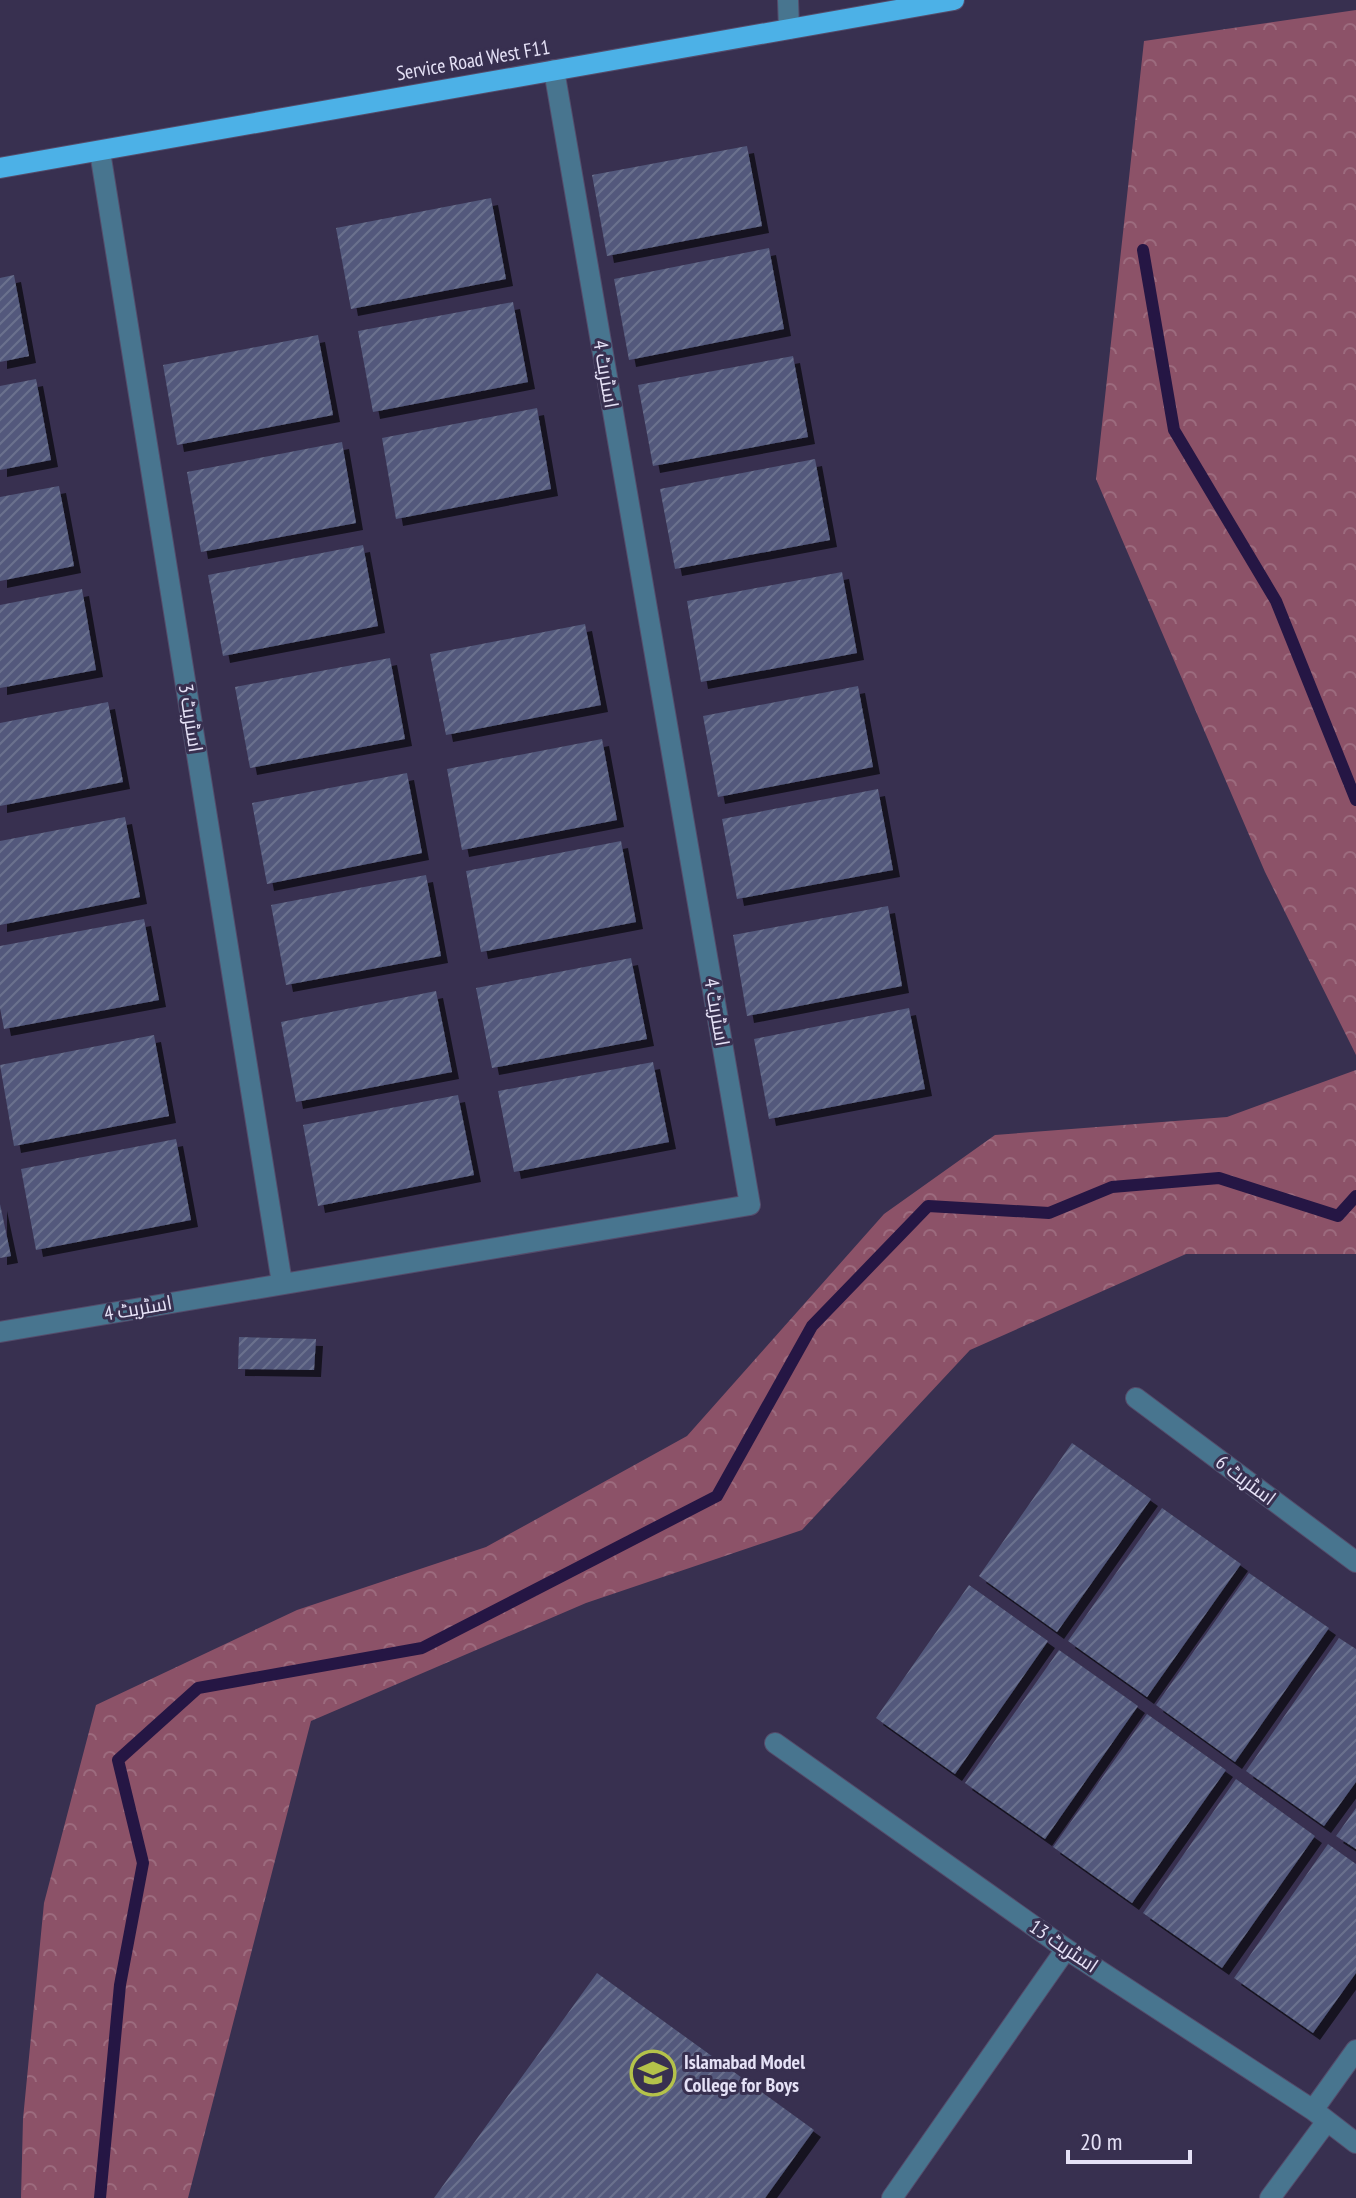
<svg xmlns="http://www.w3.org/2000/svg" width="1356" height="2198" font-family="'PT Sans Narrow',Cairo,sans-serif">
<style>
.forest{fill:url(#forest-crowns)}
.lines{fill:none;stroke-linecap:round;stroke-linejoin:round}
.stream{stroke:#251644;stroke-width:12}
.building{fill:url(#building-hatch);filter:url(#shadow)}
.minor-casing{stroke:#544c6b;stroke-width:22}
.major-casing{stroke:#544c6b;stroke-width:22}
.minor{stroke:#48758f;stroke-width:20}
.major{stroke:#4cb1e7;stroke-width:20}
.labels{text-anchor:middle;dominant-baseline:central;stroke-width:6;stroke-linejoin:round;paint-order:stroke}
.street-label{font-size:20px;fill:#e5e1f6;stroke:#383050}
.poi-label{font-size:20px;font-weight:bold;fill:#e5e1f6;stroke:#383050;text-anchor:start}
</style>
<defs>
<pattern id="forest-crowns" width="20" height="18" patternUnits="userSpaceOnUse" patternTransform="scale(2)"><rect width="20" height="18" fill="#8c5268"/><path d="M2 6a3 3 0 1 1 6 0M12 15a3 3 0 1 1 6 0" fill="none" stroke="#9c6b7e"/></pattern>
<pattern id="building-hatch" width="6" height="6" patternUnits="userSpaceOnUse" patternTransform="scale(2)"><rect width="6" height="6" fill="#52597b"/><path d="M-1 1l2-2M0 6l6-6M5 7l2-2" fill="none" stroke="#6b718e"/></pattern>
<filter id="shadow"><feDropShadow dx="7" dy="7" stdDeviation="0" flood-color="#0009"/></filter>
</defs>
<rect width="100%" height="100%" fill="#383050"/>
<path class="forest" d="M1356,10V1055L1265,872L1096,479L1144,41Z
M1356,1070V1254H1186L970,1350L802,1530L586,1603L311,1721L188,2198H21L23,2119L44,1903L96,1705L297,1610L486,1547L687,1436L884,1214L995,1135L1227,1117Z"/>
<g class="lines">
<path class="stream" d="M1143,250L1174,430L1276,601L1356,800
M100,2198L120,1985L143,1863L118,1760L198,1688L422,1648L717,1496L812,1326L928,1206L1049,1213L1112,1187L1219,1178L1338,1216L1356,1196"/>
</g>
<path class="building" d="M747,146L762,226L607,256L592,175Z
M491,198L506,279L351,309L336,228Z
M769,248L784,329L629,360L614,279Z
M14,275L29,356L0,362V278Z
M513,302L528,382L373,412L358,331Z
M318,335L333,415L177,445L163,365Z
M793,356L808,437L653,466L638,385Z
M36,379L51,460L0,470V386Z
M537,408L551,489L396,519L382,438Z
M342,442L356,523L201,552L187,472Z
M815,459L830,540L675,569L660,489Z
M59,486L74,566L0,581V497Z
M363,545L378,626L223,656L208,575Z
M842,572L857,653L701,682L687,601Z
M82,589L96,670L0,688V605Z
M585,624L601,705L446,735L430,654Z
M390,658L405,739L250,768L235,687Z
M858,686L873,767L718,797L703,716Z
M108,702L123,782L0,806V723Z
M602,739L617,820L462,850L447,769Z
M407,773L422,853L267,884L252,803Z
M878,789L893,870L737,899L722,819Z
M125,817L140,897L0,925V841Z
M621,841L636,922L481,952L466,871Z
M426,875L441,956L286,985L271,905Z
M888,906L902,986L747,1016L733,935Z
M144,919L159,1000L4,1029L0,1008V946Z
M631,958L647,1039L492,1068L476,988Z
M436,991L452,1072L296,1102L281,1022Z
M909,1008L925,1089L769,1119L754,1039Z
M154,1035L169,1116L14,1146L0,1065Z
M653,1062L669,1142L514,1172L498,1091Z
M458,1095L474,1175L318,1206L303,1125Z
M176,1139L191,1220L36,1250L21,1169Z
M0,1204L11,1256L0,1258Z
M239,1337L316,1339L314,1370L238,1369Z
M1072,1443L1151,1499L1057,1632L979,1576Z
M1162,1508L1241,1564L1147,1697L1068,1641Z
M1249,1573L1329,1628L1235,1762L1156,1705Z
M969,1585L1048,1641L955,1774L876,1718Z
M1339,1638L1356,1649V1782L1324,1826L1246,1771Z
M1059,1650L1138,1706L1045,1839L965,1783Z
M1147,1714L1226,1770L1132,1903L1053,1847Z
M1236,1779L1315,1836L1222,1968L1143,1913Z
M1356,1808V1849L1336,1836Z
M1328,1844L1356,1864V1973L1313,2033L1234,1978Z
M597,1973L814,2130L765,2198H434Z"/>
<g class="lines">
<g class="minor-casing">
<path id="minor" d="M788,0L789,29
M100,152L282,1283
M0,1332L750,1205L554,70
M1136,1398L1356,1562
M775,1743L1066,1949L1313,2110L1356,2143
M1313,2110L1356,2050
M892,2198L1066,1949
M1270,2198L1327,2121"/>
</g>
<g class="major-casing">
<path id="major" d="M0,168L954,0"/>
</g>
<use href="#minor" class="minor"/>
<use href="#major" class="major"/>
</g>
<defs>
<g id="school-ring" transform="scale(2.3)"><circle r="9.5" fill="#383050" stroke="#b4c24a" stroke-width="1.5"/><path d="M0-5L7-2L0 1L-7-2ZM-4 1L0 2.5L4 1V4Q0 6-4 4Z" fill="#b4c24a"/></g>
</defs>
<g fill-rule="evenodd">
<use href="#school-ring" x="653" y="2073"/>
</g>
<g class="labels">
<g class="street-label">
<text transform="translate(473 60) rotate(-10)">Service Road West F11</text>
<text transform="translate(606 374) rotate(80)">اسٹریٹ 4</text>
<text transform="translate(191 718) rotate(81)">اسٹریٹ 3</text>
<text transform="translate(717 1012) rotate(80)">اسٹریٹ 4</text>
<text transform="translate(138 1308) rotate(-10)">اسٹریٹ 4</text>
<text transform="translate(1246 1480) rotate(37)">اسٹریٹ 6</text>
<text transform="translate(1064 1946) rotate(34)">اسٹریٹ 13</text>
</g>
<g class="poi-label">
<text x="684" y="2062">Islamabad Model<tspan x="684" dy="23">College for Boys</tspan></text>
</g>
</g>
<path d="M1068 2150v12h122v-12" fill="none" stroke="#e5e1f6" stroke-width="4"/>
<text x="1080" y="2150" font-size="24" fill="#e5e1f6" stroke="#383050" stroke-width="6" paint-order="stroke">20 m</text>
</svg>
